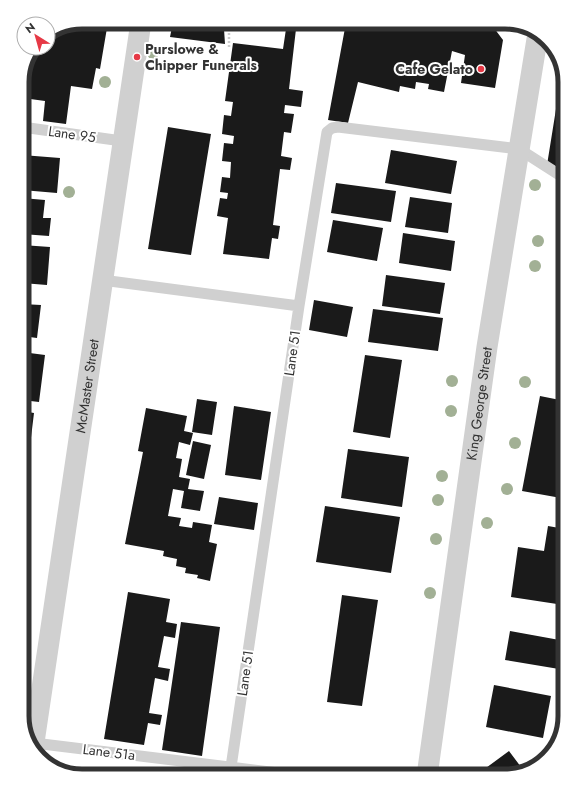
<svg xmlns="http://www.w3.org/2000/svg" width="587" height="798" font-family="Jost,sans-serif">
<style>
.building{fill:#1a1a1a}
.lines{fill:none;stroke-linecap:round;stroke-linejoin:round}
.path{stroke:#cdcdcd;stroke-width:2.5;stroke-dasharray:2 2;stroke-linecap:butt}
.service{stroke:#d0d0d0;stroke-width:11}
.minor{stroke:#d0d0d0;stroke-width:21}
.tree{fill:#a2b095}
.poi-dot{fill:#e63946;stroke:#fff;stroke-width:1.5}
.labels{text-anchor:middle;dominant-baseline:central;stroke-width:4;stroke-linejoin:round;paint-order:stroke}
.poi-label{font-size:14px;font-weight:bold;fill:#333;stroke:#fff;text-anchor:start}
.street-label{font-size:14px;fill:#333;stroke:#fff}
.rim{fill:none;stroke:#333;stroke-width:5}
</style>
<rect width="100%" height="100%" fill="#fff"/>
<path class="building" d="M82,22H108L100,69L96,68L92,89L71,86L66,124L43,121L45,101L23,98L25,82L22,81V78L37,48H48V35Z
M173,22H462L494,28L503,40L495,88L461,83L465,55L452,51L444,92L428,89L429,84L416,82L415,89L400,86L399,92L358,82L348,123L328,120L345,28L296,29L289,89L303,91L301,107L285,105L284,113L294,114L291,133L284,132L281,156L292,158L290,170L280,169L273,225L280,226L278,239L272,238L269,259L223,254L228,218L217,216L220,198L227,199L228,193L220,192L222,177L230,178L231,162L222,161L224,143L233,144L234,136L222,134L224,115L231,116L233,102L225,101L233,43L283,49L286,29H224L225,44L170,37Z
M562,71L565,82V99L558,98Z
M556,109L565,110V168L547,165Z
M168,127L211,134L191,255L148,249Z
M391,150L457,161L451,194L385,183Z
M22,155L60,158L57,193L22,190Z
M336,183L396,191L391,222L331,213Z
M410,197L452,203L448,233L405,227Z
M22,198L45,200L43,218H51L49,236L22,234Z
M333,220L383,228L377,261L327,252Z
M403,233L455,241L451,271L399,263Z
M22,245L50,247L47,285L22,283Z
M386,275L445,283L440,314L382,306Z
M314,300L353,307L347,337L309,330Z
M22,304L41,305L37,338L22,336Z
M373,309L443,318L438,351L368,342Z
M22,352L45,355L39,402L22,400Z
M365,355L402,360L390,438L353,432Z
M540,396L565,401V478L561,498L522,491Z
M197,399L217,402L212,435L192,432Z
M234,406L271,412L261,480L225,475Z
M146,408L187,416L184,431L193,433L190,445L179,442L176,458L182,459L179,477L190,479L188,489L204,491L200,511L181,508L184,491L173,489L168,516L181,518L179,526L192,528L193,522L212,525L209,542L217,544L210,581L197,578L198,575L185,573L186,568L176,566L177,559L163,556L164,551L125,544L143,452L138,451Z
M22,411L34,413L28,462H22Z
M193,441L211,445L204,479L186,475Z
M348,449L409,457L402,507L341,498Z
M219,497L258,503L254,530L214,524Z
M325,506L400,517L391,573L316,562Z
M548,526L565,529V559H563L557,604L511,597L518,547L544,551Z
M128,592L170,599L166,622L177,624L175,638L164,636L158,667L170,669L168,681L155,678L149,713L162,715L160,725L148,723L144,745L104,739Z
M342,595L378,600L362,706L327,702Z
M181,622L220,627L202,756L162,750Z
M510,631L565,641V670L505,660Z
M494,685L551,696L543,738L486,727Z
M509,751L524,771L505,776H475Z"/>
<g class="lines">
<path class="path" d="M229,29V48"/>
<path class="service" d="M22,127L122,141
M102,280L299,306
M34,743L303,776
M231,767L299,306L327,132L332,128L338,127L519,149L558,174L565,176"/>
<g class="minor">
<path id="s1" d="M33,749L141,22"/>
<path id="s2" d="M427,776L487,347L538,33"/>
</g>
</g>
<g class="tree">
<circle cx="153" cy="53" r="6"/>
<circle cx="105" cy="82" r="6"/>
<circle cx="535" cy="185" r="6"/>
<circle cx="69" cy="192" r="6"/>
<circle cx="538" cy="241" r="6"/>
<circle cx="535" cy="266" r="6"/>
<circle cx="452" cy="381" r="6"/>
<circle cx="525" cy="382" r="6"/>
<circle cx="451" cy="411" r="6"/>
<circle cx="515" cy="443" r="6"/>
<circle cx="442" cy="476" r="6"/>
<circle cx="507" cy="489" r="6"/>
<circle cx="438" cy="500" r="6"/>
<circle cx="487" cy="523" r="6"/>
<circle cx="436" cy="539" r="6"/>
<circle cx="430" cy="593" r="6"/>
</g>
<g class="poi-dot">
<circle cx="137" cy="57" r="4"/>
<circle cx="481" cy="69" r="4"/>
</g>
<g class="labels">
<g class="poi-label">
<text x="145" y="49">Purslowe &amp;<tspan x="145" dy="16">Chipper Funerals</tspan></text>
<text x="473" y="69" text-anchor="end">Cafe Gelato</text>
</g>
<g class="street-label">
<text transform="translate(72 134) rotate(8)">Lane 95</text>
<text transform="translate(292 353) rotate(-82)">Lane 51</text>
<text stroke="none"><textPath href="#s1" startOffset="367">McMaster Street</textPath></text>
<text stroke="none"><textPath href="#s2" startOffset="376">King George Street</textPath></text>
<text transform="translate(245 673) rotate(-82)">Lane 51</text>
<text transform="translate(109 752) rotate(7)">Lane 51a</text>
</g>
</g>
<path d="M0 0H587V798H0ZM82 29H505A53 53 0 0 1 558 82V716A53 53 0 0 1 505 769H82A53 53 0 0 1 29 716V82A53 53 0 0 1 82 29Z" fill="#fff" fill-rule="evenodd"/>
<path class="rim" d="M82 29H505A53 53 0 0 1 558 82V716A53 53 0 0 1 505 769H82A53 53 0 0 1 29 716V82A53 53 0 0 1 82 29Z"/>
<g transform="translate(36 36) rotate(323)"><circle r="19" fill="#ffffff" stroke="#adadad"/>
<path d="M0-3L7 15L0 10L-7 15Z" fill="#e63946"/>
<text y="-6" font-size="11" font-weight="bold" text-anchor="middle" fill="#333333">N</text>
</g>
</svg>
